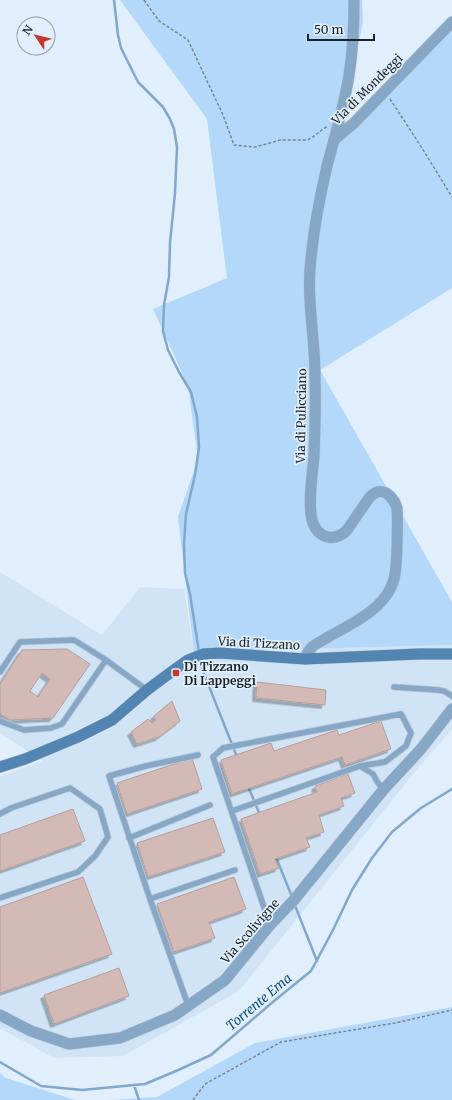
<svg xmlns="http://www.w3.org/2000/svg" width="452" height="1100" font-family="Merriweather,serif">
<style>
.built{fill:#d1e4f6}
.green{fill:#b3d8fa}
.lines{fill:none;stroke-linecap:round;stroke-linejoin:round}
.stream{stroke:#81a8cc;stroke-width:2.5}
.building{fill:#d4bab6;stroke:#b79e9a;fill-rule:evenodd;filter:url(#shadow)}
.service-casing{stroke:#bdcad6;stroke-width:7}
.minor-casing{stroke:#bdcad6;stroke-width:12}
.tertiary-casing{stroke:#bdcad6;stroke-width:12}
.secondary-casing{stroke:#bdcad6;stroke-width:12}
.path{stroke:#7a848d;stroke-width:1.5;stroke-dasharray:3 2;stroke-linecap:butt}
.service{stroke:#86a8c6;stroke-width:5.5}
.minor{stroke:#86a8c6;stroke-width:11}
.tertiary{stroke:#86a8c6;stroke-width:11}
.secondary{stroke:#5285b1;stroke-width:11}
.poi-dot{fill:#c6382d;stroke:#e1effc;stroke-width:1.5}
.labels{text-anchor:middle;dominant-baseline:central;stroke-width:3.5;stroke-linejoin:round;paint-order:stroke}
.street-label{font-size:12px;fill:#1a2127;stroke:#e1effc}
.poi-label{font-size:12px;font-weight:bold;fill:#1a2127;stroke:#e1effc;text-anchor:start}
.water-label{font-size:13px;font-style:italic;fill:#0f4f7c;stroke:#e1effc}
</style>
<defs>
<filter id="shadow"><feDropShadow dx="-3.5" dy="3.5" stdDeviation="0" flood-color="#0004"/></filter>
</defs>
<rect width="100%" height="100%" fill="#e1effc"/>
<path class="built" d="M0,572L102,635L140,587L184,589L194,652L452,645V729L414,773L239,991L123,1056L54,1058L0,1028V776L43,761L0,733Z"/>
<path class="green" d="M120,0H362L363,21L340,141L388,96L452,30V288L320,370L452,602V645L194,652L178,517L198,459L188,386L153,309L227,278L207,119Z
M452,1007V1100H110L157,1097L255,1043Z
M0,1073L6,1078L75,1100H0Z"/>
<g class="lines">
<path class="stream" d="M114,0L118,35L121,48L138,82L163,107L170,119L174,129L177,147L175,193L170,243L169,277L164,305L163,331L168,350L179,372L191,392L197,417L199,447L195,475L186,514L184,544L185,573L190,594L199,652
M200,659L201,666L237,757
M248,786L260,815
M276,857L292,897
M294,903L317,961
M0,1062L41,1086L82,1090L145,1084L176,1071L211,1055L274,1001L311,971L333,930L352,890L372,858L392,832L421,808L452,789
M134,1085L139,1100"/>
</g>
<path class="building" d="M67,649L90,664L53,718L10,720L0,714V684L22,650ZM42,673L50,679L38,697L30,691Z
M257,682L326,690L325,705L256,698Z
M172,701L180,721L159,737L137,744L131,732L148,719L152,723L156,720L154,716Z
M381,721L391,749L345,765L342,757L232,794L221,760L271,743L274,751L337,730L339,735Z
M192,758L202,789L127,814L117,783Z
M348,774L355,793L341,798L344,806L319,815L324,832L306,838L310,847L275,859L279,868L260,874L241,819L317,792L315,786Z
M73,809L85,841L0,871V835Z
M213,818L225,852L148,877L137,843Z
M83,877L112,954L0,993V907Z
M234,877L246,909L209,922L215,938L174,952L157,904Z
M119,968L129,996L54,1024L44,995Z"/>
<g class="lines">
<g class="service-casing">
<path id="service" d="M0,672L20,642L74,640L106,660L147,690
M394,687L438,690L444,691L452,696
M0,721L24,730L51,728L62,724L106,660
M360,766L373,774L378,783L384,789
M232,811L360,766L385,762L406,746L411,733L401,714L223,748L213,757L270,925
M0,814L11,808L70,788L100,809L108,837L95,856L78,872L0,898
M129,838L210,805
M150,899L235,870
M188,1005L150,899L109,776L146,766L198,755"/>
</g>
<g class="minor-casing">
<path id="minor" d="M334,140L354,123L452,22
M0,1015L31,1031L69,1044L120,1038L175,1015L225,980L270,925L294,900L384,789L421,749L452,709"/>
</g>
<g class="tertiary-casing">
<path id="tertiary" d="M305,659L308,652L313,646C339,629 380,615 392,585C397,574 396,561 397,549C397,535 398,522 397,508C395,501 387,489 377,492C374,493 371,496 369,498L347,530C334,543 317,538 312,520C308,503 312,475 314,457C315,430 316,403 315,376C315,336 306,298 311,258C314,227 320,196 327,166C335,136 344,106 349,75C353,50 354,25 354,0"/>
</g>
<g class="secondary-casing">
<path id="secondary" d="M0,767L25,759L78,737L112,720L147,690L174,670L188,660L203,654L220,653L305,659L419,654H452"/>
</g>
<path class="path" d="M144,0L159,21L188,40L223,115L234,145L255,147L281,140H307C315,137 320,130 328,126
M390,99L422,148L452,197
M193,1100L205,1084L281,1042L395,1023L452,1010"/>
<use href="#service" class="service"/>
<use href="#minor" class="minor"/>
<use href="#tertiary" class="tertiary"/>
<use href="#secondary" class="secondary"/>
</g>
<rect class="poi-dot" x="172" y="669" width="8" height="8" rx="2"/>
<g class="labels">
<g class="street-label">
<text transform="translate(367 89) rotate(-45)">Via di Mondeggi</text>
<text transform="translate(301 416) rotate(-89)">Via di Pulicciano</text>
<text transform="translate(259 643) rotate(3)">Via di Tizzano</text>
<text transform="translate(250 931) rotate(-49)">Via Scolivigne</text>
</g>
<g class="poi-label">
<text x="184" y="666">Di Tizzano<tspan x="184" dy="14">Di Lappeggi</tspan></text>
</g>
<g class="water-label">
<text transform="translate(259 1002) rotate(-40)">Torrente Ema</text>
</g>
</g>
<g transform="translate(36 36) rotate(305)"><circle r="19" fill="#e1effc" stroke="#919da7"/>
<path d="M0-3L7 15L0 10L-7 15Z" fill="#c6382d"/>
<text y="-6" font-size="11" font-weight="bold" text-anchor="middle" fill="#1a2127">N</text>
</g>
<path d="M308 34v6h66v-6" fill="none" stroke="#1a2127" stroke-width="2"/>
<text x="314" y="34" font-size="12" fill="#1a2127" stroke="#e1effc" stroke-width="3" paint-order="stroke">50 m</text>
</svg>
